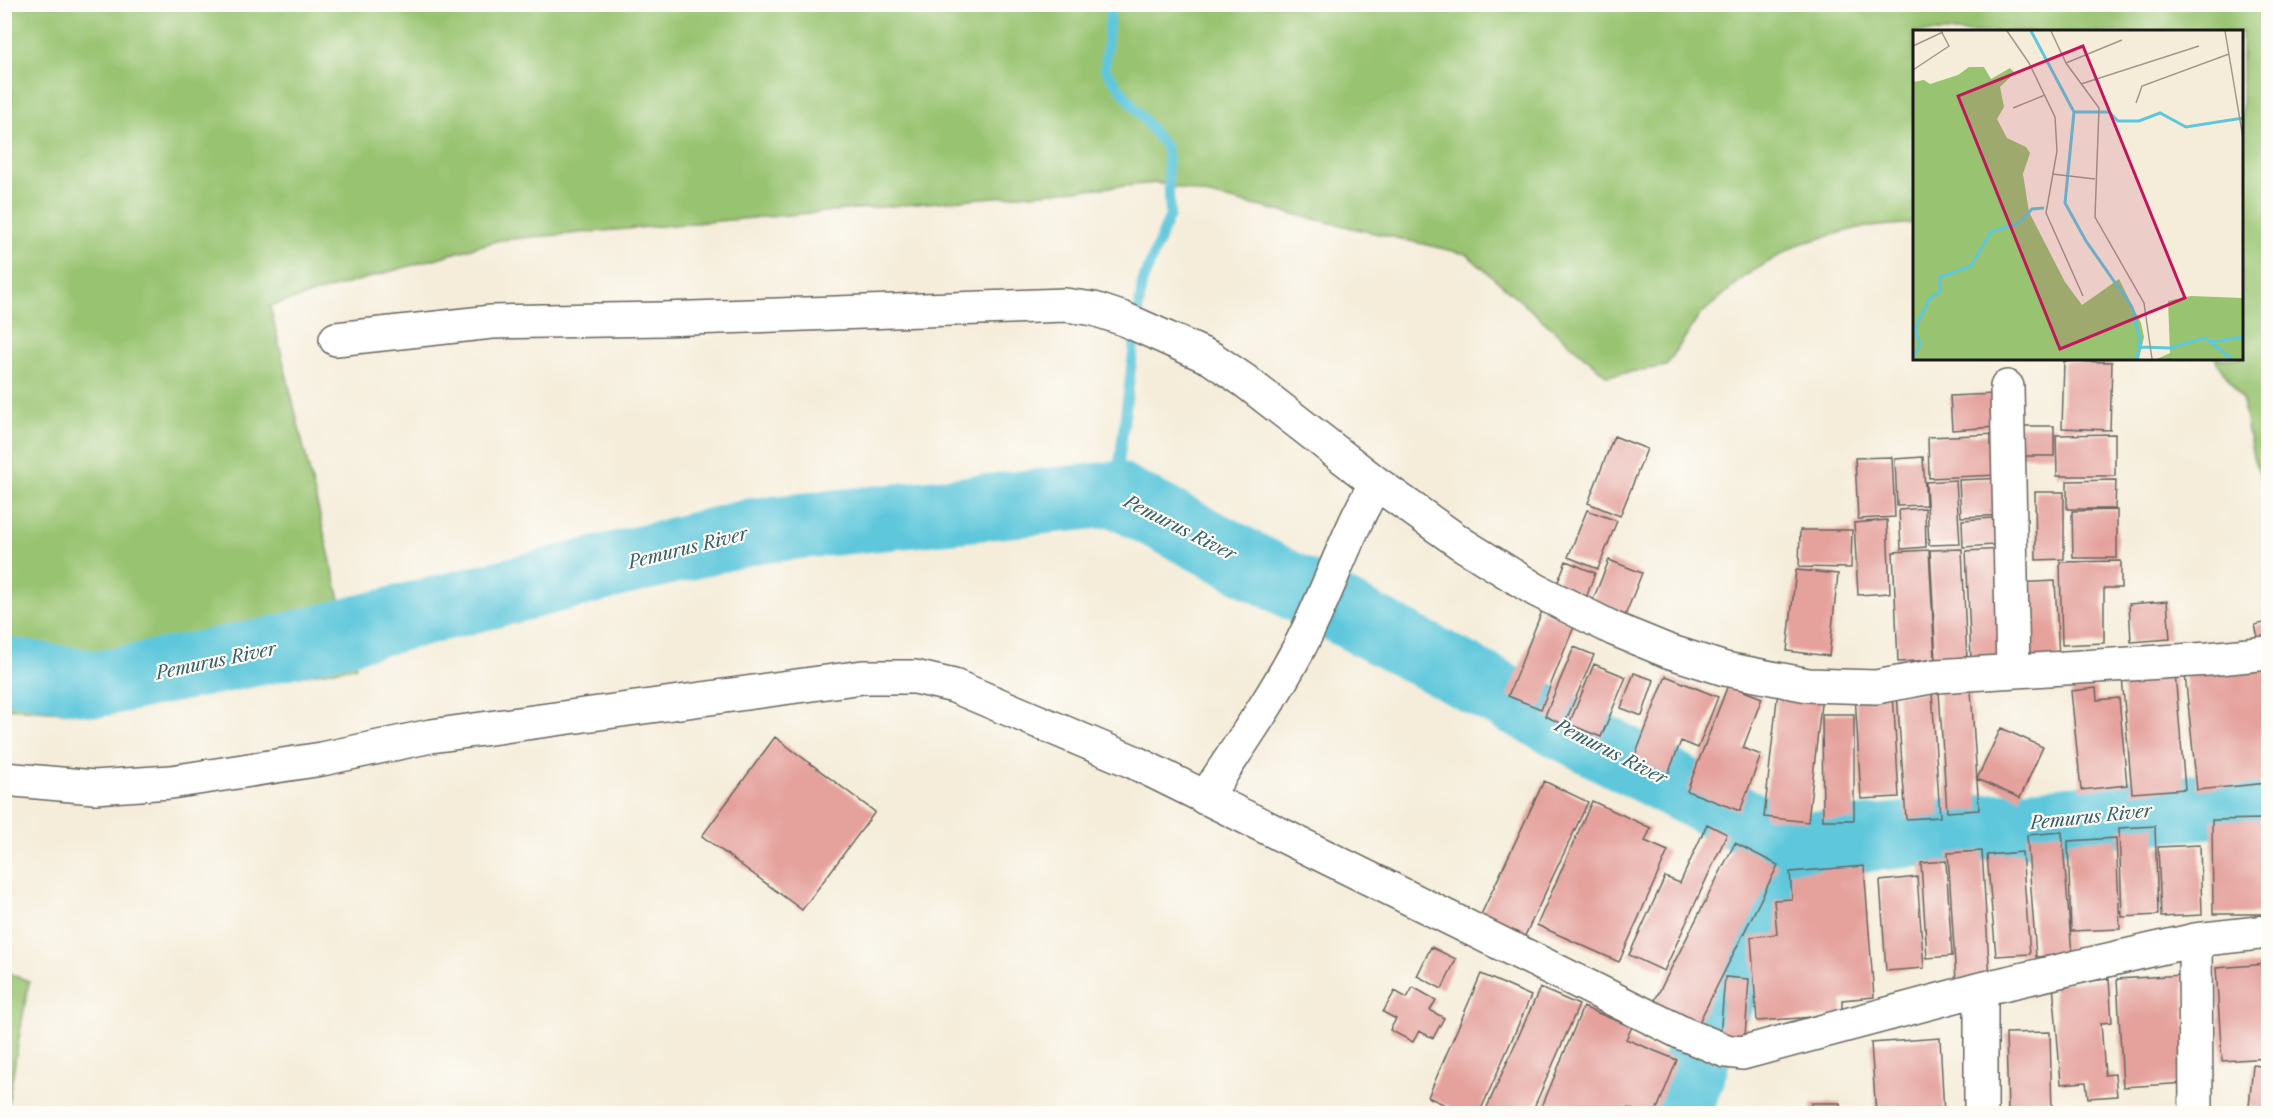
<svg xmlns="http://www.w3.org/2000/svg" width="2273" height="1118" font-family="'Libre Caslon Text',serif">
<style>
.green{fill:#98c370;stroke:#5a7046;stroke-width:1.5}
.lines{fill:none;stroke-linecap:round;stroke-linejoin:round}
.stream{stroke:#5fc7db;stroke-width:10}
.river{stroke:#5fc7db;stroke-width:66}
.building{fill:#e5a29d}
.minor-casing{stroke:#68655e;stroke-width:36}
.minor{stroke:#fff;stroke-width:33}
.labels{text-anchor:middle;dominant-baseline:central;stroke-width:4.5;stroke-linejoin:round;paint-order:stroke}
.water-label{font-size:18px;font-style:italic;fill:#376068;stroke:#fdfcf7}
.inset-river{fill:none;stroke:#5fc7db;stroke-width:3}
.inset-road{fill:none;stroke:#9e998e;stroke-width:1.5}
.view{fill:#c2185b;fill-opacity:0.15;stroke:#c2185b;stroke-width:3}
.inset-edge{fill:none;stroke:#1c1c1c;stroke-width:3}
</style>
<rect width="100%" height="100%" fill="#fdfcf7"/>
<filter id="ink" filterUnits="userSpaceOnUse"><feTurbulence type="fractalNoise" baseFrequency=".0167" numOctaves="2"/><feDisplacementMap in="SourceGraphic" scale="12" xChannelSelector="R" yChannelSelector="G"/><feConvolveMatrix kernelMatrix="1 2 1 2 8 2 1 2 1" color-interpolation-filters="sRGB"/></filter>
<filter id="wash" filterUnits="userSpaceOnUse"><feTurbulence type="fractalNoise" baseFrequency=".008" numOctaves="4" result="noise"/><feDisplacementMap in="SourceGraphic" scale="24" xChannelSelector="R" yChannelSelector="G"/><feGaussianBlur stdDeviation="1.35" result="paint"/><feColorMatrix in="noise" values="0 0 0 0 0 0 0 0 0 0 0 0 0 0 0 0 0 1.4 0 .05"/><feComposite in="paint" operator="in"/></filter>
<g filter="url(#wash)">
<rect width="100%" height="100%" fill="#f5edda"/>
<path class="green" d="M4,5H2268V496L2253,457L2242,399L2215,359L2242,358V32H1914V223L1858,228L1799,244L1748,274L1700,315L1666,366L1607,376L1466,254L1157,183L500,240L270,306L356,667L67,712L5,708Z
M5,972L29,981L6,1114L4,1113Z"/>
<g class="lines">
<path class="stream" d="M1111,4L1105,69L1167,149L1170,215L1142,283L1115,494"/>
<path class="river" d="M4,670L99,684L267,651L753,531L1115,494L1792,846L2268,800
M1678,1114L1710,1020L1770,908L1792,846"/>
</g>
<g id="blocks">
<path class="building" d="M2064,361L2112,362L2110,430L2062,428Z
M1995,394L1996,427L1952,430L1950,396Z
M2015,426H2054V456H2015Z
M1999,434L2000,475L1929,478L1928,437Z
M2115,434V476H2057L2056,435Z
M1614,436L1647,449L1620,516L1588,503Z
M1892,457L1895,517L1858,519L1855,458Z
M1923,457L1926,505L1897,506L1895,459Z
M2007,478L2008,515L1961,517L1959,480Z
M1956,480L1960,544L1929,545L1926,482Z
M2116,480L2115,509H2067V481Z
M2035,492H2064V559L2036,560Z
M1925,508L1926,547L1901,549L1899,510Z
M1587,510L1617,521L1598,569L1568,557Z
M2117,510V558H2073L2072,511Z
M2008,517L2009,544L1963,547L1962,520Z
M1887,520L1890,593L1858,595L1854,523Z
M1800,530H1852L1851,568L1799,567Z
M1962,549L1967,661L1936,663L1930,550Z
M2002,549L2008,657L1971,659L1966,551Z
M1929,550L1935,660L1898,662L1893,552Z
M1609,560L1642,573L1623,621L1590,607Z
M1566,561L1595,573L1584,604L1554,592Z
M2121,561V588H2104V643L2062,645L2060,562Z
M1796,570L1838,574L1829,656L1787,651Z
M2055,581L2059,658L2018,660L2014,583Z
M2167,601L2170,639L2131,642L2129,604Z
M1542,611L1575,624L1541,709L1508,696Z
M2268,622V649L2261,651L2255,625Z
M1574,647L1594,655L1564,725L1545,716Z
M1594,664L1626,677L1601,737L1569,724Z
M2268,665V783L2197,790L2185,674Z
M1634,673L1654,680L1642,716L1621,708Z
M2175,673L2185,789L2132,793L2122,677Z
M1666,676L1718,697L1698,748L1681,741L1668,774L1633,761Z
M1728,685L1762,698L1743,748L1761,755L1740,811L1687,791Z
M2096,688L2097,700L2119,698L2127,785L2081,790L2071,691Z
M1778,690L1822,695L1808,822L1764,817Z
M1971,690L1979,810L1947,812L1939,692Z
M1893,691L1899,797L1861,799L1855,694Z
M1932,692L1940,817L1906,819L1897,694Z
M1822,714H1854V820H1823Z
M2001,728L2043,747L2020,798L1977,779Z
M775,737L875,812L802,910L702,836Z
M1544,781L1588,802L1522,942L1478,921Z
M1592,801L1651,828L1645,841L1668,851L1619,962L1537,925Z
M2263,819L2264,914H2213L2212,820Z
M1707,824L1727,834L1664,971L1629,955L1665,877L1680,883Z
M2155,826L2158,915L2122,917L2119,828Z
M2062,832L2072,954L2036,957L2027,835Z
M2116,838L2120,929L2071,931L2068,841Z
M1735,843L1778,865L1696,1028L1652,1006Z
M2200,845L2202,915L2161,917L2158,847Z
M1982,851L1990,979L1956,981L1948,853Z
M2022,852L2030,954L1996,956L1987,855Z
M1946,861L1952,956L1927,958L1921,863Z
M1864,866L1874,997L1842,1000V1015L1757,1021L1751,937L1777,934L1774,900L1792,899L1790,872Z
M1917,877L1924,968L1886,971L1880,881Z
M1431,947L1456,959L1442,989L1417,976Z
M2268,964V1058L2222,1061L2216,968Z
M1481,974L1531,996L1479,1114H1465L1428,1097Z
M2183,975L2188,1083L2123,1087L2117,979Z
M1725,977L1749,979L1745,1037L1720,1036Z
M2109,979L2112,1022L2101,1023L2105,1075L2115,1074L2117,1096L2088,1098L2086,1082L2061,1084L2053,984Z
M1413,987L1436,1000L1430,1010L1444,1018L1433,1038L1419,1031L1413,1042L1390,1030L1396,1019L1383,1012L1395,991L1407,998Z
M1540,988L1579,1005L1569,1028L1531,1114H1484Z
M1583,1007L1632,1027L1626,1039L1677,1060L1655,1114H1643L1628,1108L1626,1114H1553L1541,1109Z
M2050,1032L2052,1114H2008L2006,1033Z
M1940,1038L1944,1114H1876L1871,1043Z
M2253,1065L2268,1067V1109L2249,1107Z
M1811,1103H1840V1114H1811Z
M2078,1110L2115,1112V1114H2078Z"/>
</g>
</g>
<g filter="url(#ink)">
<use href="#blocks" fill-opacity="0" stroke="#68655e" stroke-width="1.5"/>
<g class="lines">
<g class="minor-casing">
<path id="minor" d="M336,339L492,322L663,319L1065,305L1094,309L1124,319L1211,358L1245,381L1376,483L1462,544L1536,590L1614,629L1668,651L1725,669L1808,685L1876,687L1936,676L2209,659L2268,653
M2007,387L2013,671
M4,779L94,787L171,782L322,759L431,736L863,677H915L954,686L1134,762L1684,1034L1726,1051L1742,1053L1981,989L2195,940L2268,932
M1205,798C1237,749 1271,701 1298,650C1327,596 1345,536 1376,483
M2195,940L2196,1114
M1981,1114V989"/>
</g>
<use href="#minor" class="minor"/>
</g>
</g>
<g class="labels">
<g class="water-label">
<text transform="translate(1180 528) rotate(27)">Pemurus River</text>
<text transform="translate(688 548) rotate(-14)">Pemurus River</text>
<text transform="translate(216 661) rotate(-12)">Pemurus River</text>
<text transform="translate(1611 752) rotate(27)">Pemurus River</text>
<text transform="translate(2091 817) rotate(-6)">Pemurus River</text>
</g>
</g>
<g transform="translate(1913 30)">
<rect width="330" height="330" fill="#f5edda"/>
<path d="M56,37H71L78,49L97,38L102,43L87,57L91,77L84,89L94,108L113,117L117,123L110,144L116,182L152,252L169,275L206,249L228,293L231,307L226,329H0V52L11,50L17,54L45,45ZM278,266L330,268V329H244L257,323L255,271Z" fill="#98c370"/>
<path class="inset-river" d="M118,1L161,82L152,173L173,211L219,277L227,311L224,329M161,82H196L205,91H226L247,83L273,97L330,88M298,312L330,307M226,317L257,318L292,308L319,329M0,327L7,315L2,298L17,268L27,262V247L58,236L78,202L106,193L119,179L131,178"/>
<path class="inset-road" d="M94,1L116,33L142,87L144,121L133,183L170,266M138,1L153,33L186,78L182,187L231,273L239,329M312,1L330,108M0,16L30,2M153,33L209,10M0,40L36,16L28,1M168,54L286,16M223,73L229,56L316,24M100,78L132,65M139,144L182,149"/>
<path class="view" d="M170,16L272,268L147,319L45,66Z"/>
<rect width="330" height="330" class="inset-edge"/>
</g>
<rect width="2273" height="1118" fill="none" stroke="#fdfcf7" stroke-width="24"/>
</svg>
